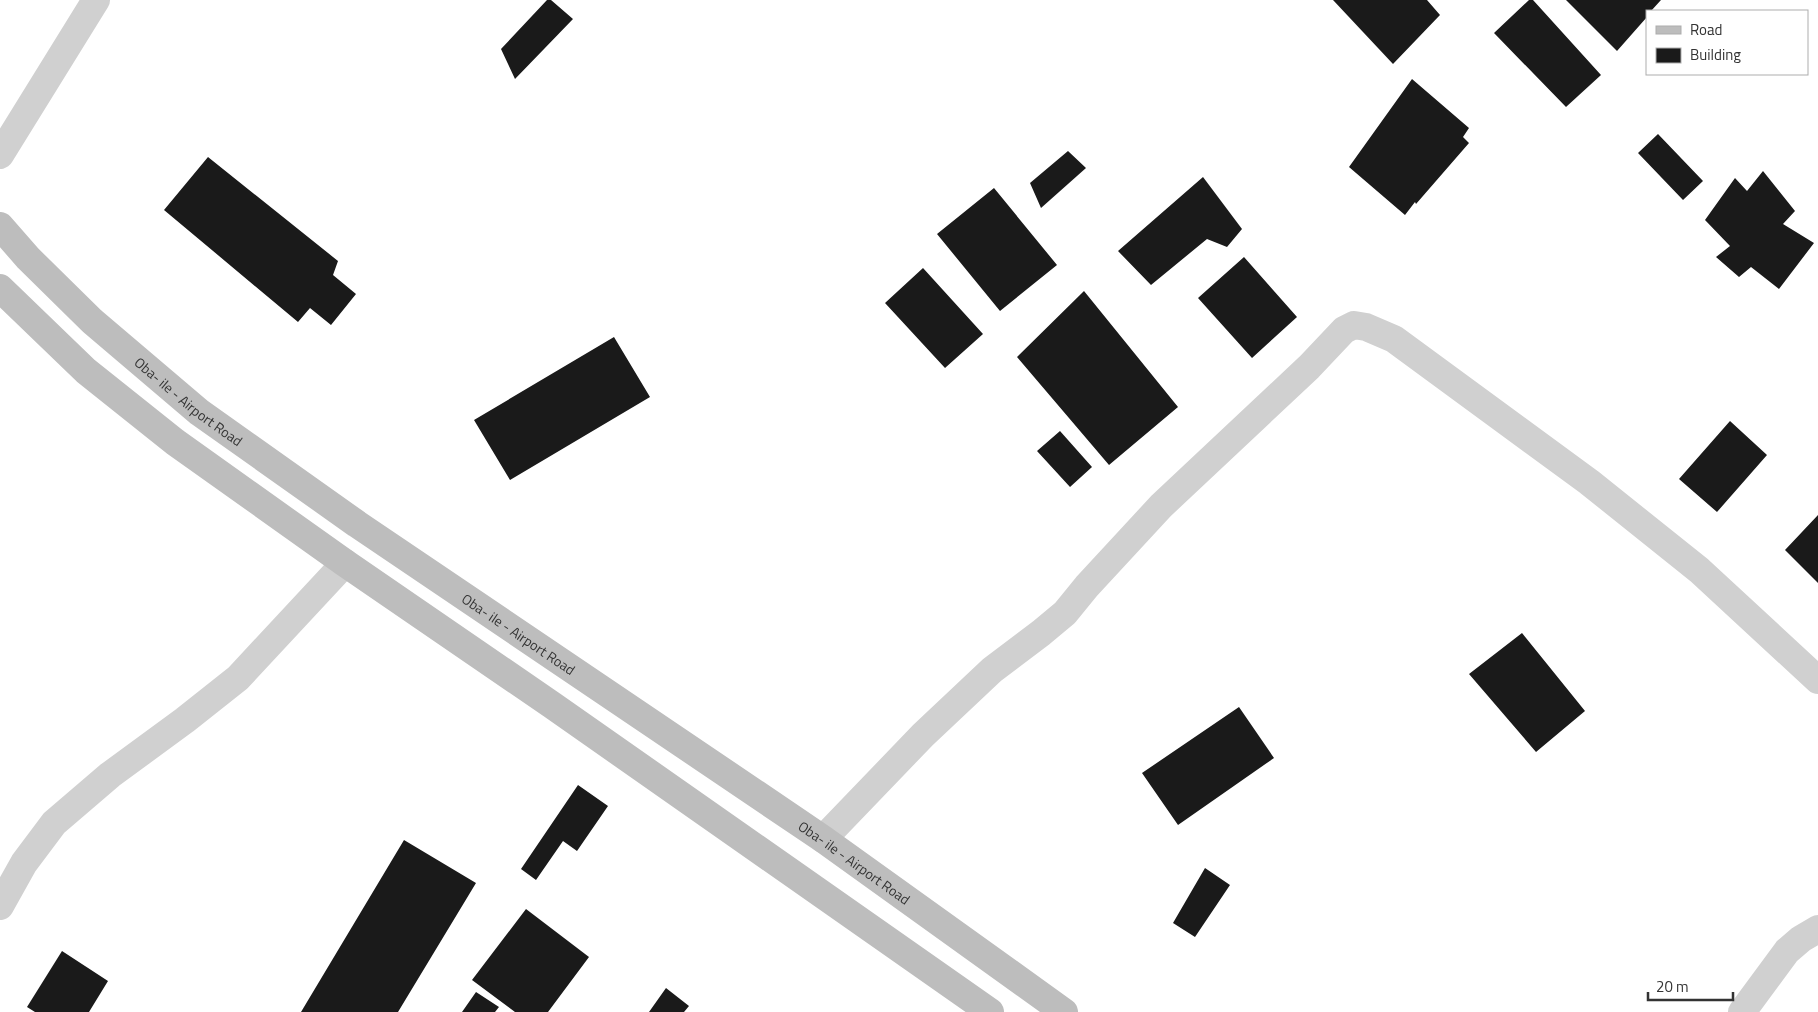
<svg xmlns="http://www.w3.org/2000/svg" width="1818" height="1012" font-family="'Titillium Web',sans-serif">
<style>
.building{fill:#1a1a1a}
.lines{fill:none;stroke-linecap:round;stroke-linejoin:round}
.street{stroke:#d0d0d0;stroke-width:28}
.secondary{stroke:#bdbdbd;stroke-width:28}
.labels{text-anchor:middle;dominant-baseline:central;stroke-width:5;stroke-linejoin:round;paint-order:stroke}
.street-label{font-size:14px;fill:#333;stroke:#fff}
</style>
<rect width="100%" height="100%" fill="#fff"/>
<path class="building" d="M547,0H551L573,19L515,79L501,49Z
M1333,0H1427L1440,15L1393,64Z
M1529,0H1533L1601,75L1566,107L1494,33Z
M1566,0H1661L1651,11H1647V17L1617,51Z
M1412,79L1469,128L1463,137L1469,143L1416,204L1415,202L1405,215L1349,167Z
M1658,134L1703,181L1683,200L1638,153Z
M1068,151L1086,168L1041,208L1030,183Z
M208,157L338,261L333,275L356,294L331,325L310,308L298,322L164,210Z
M1763,171L1795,211L1783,224L1814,243L1779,289L1751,267L1739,277L1716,257L1730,246L1705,220L1735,178L1747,191Z
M1203,177L1242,229L1227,247L1207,239L1151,285L1118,251Z
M994,188L1057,265L1000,311L937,234Z
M1244,257L1297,317L1252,358L1198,298Z
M923,268L983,334L945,368L885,303Z
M1084,291L1178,407L1109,465L1017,357Z
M614,337L650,397L510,480L474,420Z
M1730,421L1767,455L1717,512L1679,479Z
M1060,431L1092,467L1070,487L1037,451Z
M1818,515V583L1785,550Z
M1522,633L1585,711L1536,752L1469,674Z
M1239,707L1274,758L1178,825L1142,773Z
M578,785L608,806L577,851L563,841L536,880L521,869Z
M404,840L476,883L398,1012H301Z
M1205,868L1230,885L1195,937L1173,923Z
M526,909L589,957L548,1012H515L472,980Z
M62,951L108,981L89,1012H35L27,1007Z
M666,988L689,1006L684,1012H649Z
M476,992L499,1007L495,1012H462Z"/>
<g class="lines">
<path class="street" d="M0,155L96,0
M823,839L923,735L992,670L1041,633L1065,613L1087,586L1161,506L1309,367L1344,330L1354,325L1366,327L1394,339L1589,482L1699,570L1818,680
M0,906L24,863L54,823L110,775L185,720L238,678L345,563
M1742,1012L1787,951L1801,939L1818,929"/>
<g class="secondary">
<path id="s1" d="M0,226L28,258L92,321L199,412L357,524L823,839L1064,1012"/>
<path d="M0,288L86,371L175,442L345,563L552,705L990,1012"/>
</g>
</g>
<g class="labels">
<g class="street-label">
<text stroke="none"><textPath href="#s1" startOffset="258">Oba- ile - Airport Road</textPath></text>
<text stroke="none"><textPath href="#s1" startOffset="662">Oba- ile - Airport Road</textPath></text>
<text stroke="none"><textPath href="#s1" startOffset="1068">Oba- ile - Airport Road</textPath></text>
</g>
</g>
<rect x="1646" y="10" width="162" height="65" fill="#ffffff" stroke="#adadad"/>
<rect x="1656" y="26" width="25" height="8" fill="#bdbdbd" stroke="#adadad"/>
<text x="1690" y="35" font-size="15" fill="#333333">Road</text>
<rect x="1656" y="48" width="25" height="15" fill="#1a1a1a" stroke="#adadad"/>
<text x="1690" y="60" font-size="15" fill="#333333">Building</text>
<path d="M1648 992v8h85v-8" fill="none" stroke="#333333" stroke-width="2.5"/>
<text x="1656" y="992" font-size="15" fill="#333333" stroke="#ffffff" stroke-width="4" paint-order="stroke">20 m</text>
</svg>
